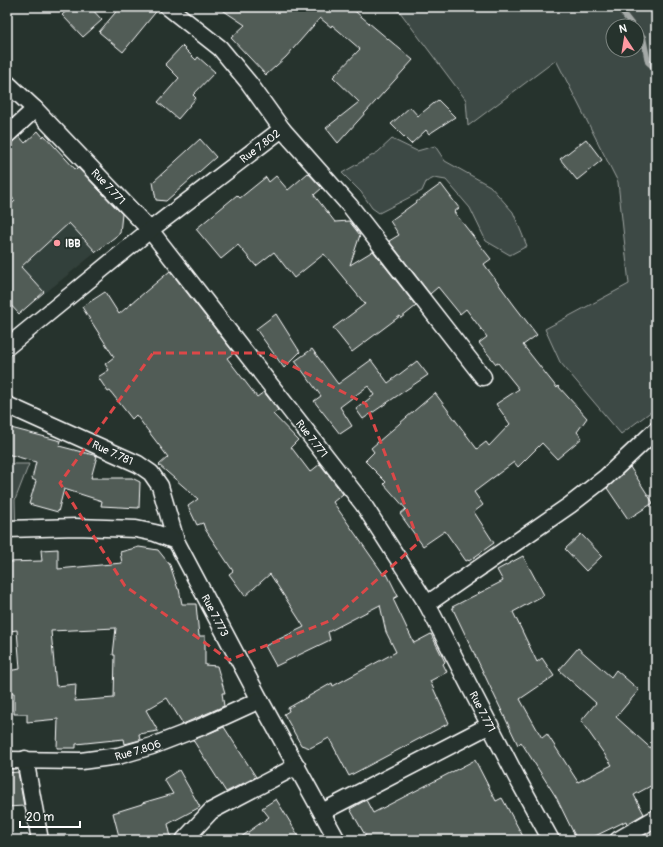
<svg xmlns="http://www.w3.org/2000/svg" width="663" height="847" font-family="Pangolin,sans-serif">
<style>
.built{fill:#333f3a}
.green{fill:#3e4944;stroke:#9ea4a2;fill-rule:evenodd}
.lines{fill:none;stroke-linecap:round;stroke-linejoin:round}
.stream{stroke:#a4a9a7;stroke-width:6}
.building{fill:#515c57;stroke:#fff;fill-rule:evenodd}
.minor-casing{stroke:#fff;stroke-width:19}
.minor{stroke:#26332d;stroke-width:16}
.marked{fill:none;stroke:#dc4848;stroke-width:3;stroke-dasharray:8 5;stroke-linejoin:round}
.poi-dot{fill:#ff9aa2;stroke:#26332d;stroke-width:1.5}
.labels{text-anchor:middle;dominant-baseline:central;stroke-width:4;stroke-linejoin:round;paint-order:stroke}
.street-label{font-size:11px;fill:#fff;stroke:#26332d}
.poi-label{font-size:11px;font-weight:bold;fill:#fff;stroke:#26332d;text-anchor:start}
</style>
<rect width="100%" height="100%" fill="#26332d"/>
<filter id="ink" filterUnits="userSpaceOnUse"><feTurbulence type="fractalNoise" baseFrequency=".025" numOctaves="2"/><feDisplacementMap in="SourceGraphic" scale="8" xChannelSelector="R" yChannelSelector="G"/><feConvolveMatrix kernelMatrix="1 2 1 2 8 2 1 2 1" color-interpolation-filters="sRGB"/></filter>
<g filter="url(#ink)">
<path class="built" d="M79,168L122,214L120,233L19,314L7,234Z"/>
<path class="green" d="M388,7H646L656,19V408L621,434L560,362L545,329L629,284L618,182L556,60L468,126L466,100L400,12ZM613,26H637V50H613Z
M392,139L417,151L435,146L445,161L490,186L513,212L527,246L510,255L486,241L470,208L446,180L434,178L426,182L422,191L379,213L372,208L361,192L342,173L378,152Z
M7,464H29L15,500L16,536L7,538Z"/>
<g class="lines">
<path class="stream" d="M618,7L633,26
M637,31L643,37L648,62L656,69
M654,377L656,371"/>
</g>
<path class="building" d="M71,7H90L102,20L83,37L62,15Z
M120,7L159,8L123,52L99,32Z
M218,7H350L413,60L338,143L326,128L359,102L333,77L360,49L332,25L331,27L320,18L286,57L266,75L231,38L245,25Z
M182,46L196,60L198,57L215,72L193,95L196,98L178,119L158,102L179,78L165,64Z
M438,100L455,117L429,134L426,130L411,144L391,124L410,107L418,116Z
M38,131L43,137L44,135L76,170L78,168L122,214L120,233L96,252L69,223L21,267L44,292L19,314L7,301V208L15,201L7,192V146L19,136L25,143Z
M200,139L216,157L166,201L156,200L153,182Z
M586,139L602,160L577,180L560,159Z
M308,173L322,188L314,195L335,222L349,221L360,235L350,265L373,251L416,306L401,318L400,316L352,352L333,328L365,304L324,254L294,278L274,252L256,266L238,245L221,259L196,229L237,195L240,198L266,177L269,182L276,176L288,190Z
M441,184L459,208L454,212L491,259L484,264L514,305L537,335L523,345L557,388L558,386L587,418L577,432L582,438L557,459L542,443L518,467L514,462L474,492L483,505L474,512L494,543L469,561L468,560L466,561L445,531L423,546L400,514L406,509L384,484L386,482L365,461L374,452L371,448L435,393L477,449L486,442L489,446L510,424L496,404L519,389L498,363L496,364L479,343L487,337L466,309L460,314L438,287L430,294L389,241L399,235L390,221Z
M170,271L234,353L227,358L257,397L264,392L278,410L273,414L298,440L291,447L310,472L320,464L343,494L333,502L384,575L387,574L398,596L393,599L414,643L431,634L445,662L443,664L447,672L430,681L449,723L349,776L329,738L310,748L301,745L284,714L289,711L288,708L332,683L333,686L396,652L386,632L380,605L328,632L330,640L276,666L265,646L304,627L270,574L245,596L229,574L233,571L205,529L203,523L197,525L188,506L198,499L159,465L168,457L136,415L132,419L110,391L108,392L98,377L109,370L105,364L114,357L82,307L105,292L119,314Z
M276,314L300,352L284,368L256,329Z
M312,349L338,384L371,360L388,383L417,361L428,375L363,419L356,409L374,395L368,386L340,407L352,426L340,434L314,401L321,396L295,361Z
M7,427L61,441L59,446L97,456L91,478H132L140,482L139,508L101,506L102,501L64,489L58,512L29,504L36,481L32,479L36,462L7,454Z
M630,467L653,503L628,519L607,488Z
M581,534L602,556L586,571L565,549Z
M139,547L158,550L170,565L178,589H179L182,604H196L199,636H205V665L217,666L225,693H222L224,706L183,724L167,698L146,710L158,731L139,734L140,740L125,744L124,739L76,744V748H57L58,719L27,722V714H14V693L7,694V671L20,669L17,630L10,631L9,596H7V562L42,561L41,550L58,549V569L122,563L120,552ZM116,628L113,655H115L114,698L75,701L76,684L56,686L51,631Z
M523,556L544,595L513,612L537,662L542,658L554,676L520,699L542,738L547,734L578,782L612,765L581,721L596,703L559,670L578,648L611,677L616,670L639,690L616,717L656,753V783L634,795L644,814L627,824L626,821L587,840H577L556,797L521,742L518,745L452,607L503,581L497,570Z
M224,727L256,777L226,792L193,740Z
M475,760L496,801L502,798L525,840H368L350,809L366,800L373,813Z
M179,770L200,807L168,824L171,837L158,840H120L113,813L142,804V803L173,794L164,779Z
M18,772L24,806L7,807V773Z
M276,799L301,840H237L269,817L262,808Z"/>
<g class="lines">
<g class="minor-casing">
<g id="minor">
<path d="M168,7L220,48L249,83L282,129"/>
<path id="s1" d="M7,83L35,109L150,230L363,504L427,604L517,778L551,840"/>
<path d="M7,135L35,109"/>
<path id="s2" d="M7,347L150,230L282,129L350,206L483,377"/>
<path id="s3" d="M7,405L138,464L151,473L160,486L176,541"/>
<path id="s4" d="M7,529L76,527L136,529L155,533L176,541L260,700L337,840"/>
<path d="M427,604L570,505L606,477L656,430"/>
<path d="M25,759L40,840"/>
<path id="s5" d="M7,760L81,761L118,756L152,746L201,727L260,700"/>
<path d="M322,812L490,725"/>
<path d="M184,840L211,811L297,766"/>
<path d="M618,840L656,818"/>
</g>
</g>
<use href="#minor" class="minor"/>
</g>
</g>
<path class="marked" d="M153,353H267L366,404L419,542L332,620L229,660L125,586L60,483Z"/>
<circle class="poi-dot" cx="57" cy="243" r="4"/>
<g class="labels">
<g class="street-label">
<text stroke="none"><textPath href="#s2" startOffset="323">Rue 7.802</textPath></text>
<text stroke="none"><textPath href="#s1" startOffset="145">Rue 7.771</textPath></text>
<text stroke="none"><textPath href="#s1" startOffset="469">Rue 7.771</textPath></text>
<text stroke="none"><textPath href="#s3" startOffset="116">Rue 7.781</textPath></text>
<text stroke="none"><textPath href="#s4" startOffset="255">Rue 7.773</textPath></text>
<text stroke="none"><textPath href="#s1" startOffset="792">Rue 7.771</textPath></text>
<text stroke="none"><textPath href="#s5" startOffset="132">Rue 7.806</textPath></text>
</g>
<g class="poi-label">
<text x="65" y="243">IBB</text>
</g>
</g>
<rect width="663" height="847" fill="none" stroke="#26332d" stroke-width="24"/>
<rect x="12" y="12" width="639" height="823" fill="none" stroke="#fff" stroke-width="1.5" filter="url(#ink)"/>
<g transform="translate(625 38) rotate(348)"><circle r="19" fill="#26332d" stroke="#7d8581"/>
<path d="M0-3L7 15L0 10L-7 15Z" fill="#ff9aa2"/>
<text y="-6" font-size="11" font-weight="bold" text-anchor="middle" fill="#ffffff">N</text>
</g>
<path d="M20 821v6h60v-6" fill="none" stroke="#ffffff" stroke-width="2"/>
<text x="26" y="821" font-size="12" fill="#ffffff" stroke="#26332d" stroke-width="3" paint-order="stroke">20 m</text>
</svg>
